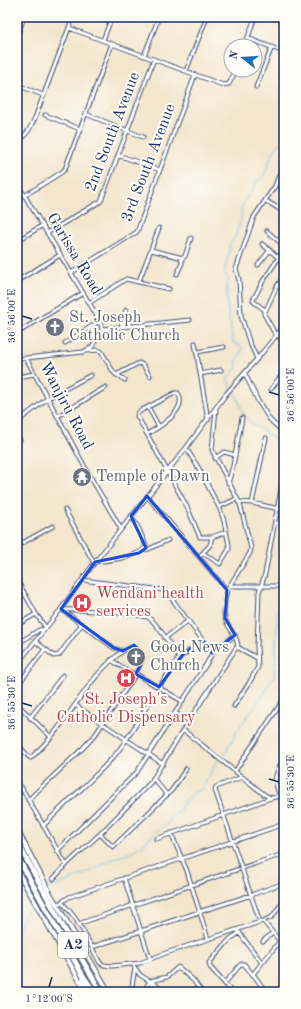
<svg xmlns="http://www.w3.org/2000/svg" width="301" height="1009" font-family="'Old Standard TT',serif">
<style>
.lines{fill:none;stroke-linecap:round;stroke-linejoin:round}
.stream{stroke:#68b8e3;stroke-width:1}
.minor-casing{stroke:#3b4a6f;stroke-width:5}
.secondary-casing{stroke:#3b4a6f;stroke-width:6}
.trunk-casing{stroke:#3b4a6f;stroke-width:7}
.minor{stroke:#fff;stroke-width:3}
.secondary{stroke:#fff;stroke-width:4}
.trunk{stroke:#fff;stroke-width:5}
.marked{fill:none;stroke:#1d4ed8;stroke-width:3;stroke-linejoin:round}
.ticks{fill:none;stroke:#1b2f5e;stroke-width:1.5}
.labels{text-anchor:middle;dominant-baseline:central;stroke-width:4;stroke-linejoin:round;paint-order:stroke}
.shield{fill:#fdfcf7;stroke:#5f6c8c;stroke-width:1}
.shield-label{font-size:15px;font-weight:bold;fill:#1b2f5e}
.street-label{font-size:16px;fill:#1b2f5e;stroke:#fdfcf7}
.worship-label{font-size:16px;fill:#5b616d;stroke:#fdfcf7;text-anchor:start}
.health-label{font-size:16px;fill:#be3a42;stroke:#fdfcf7;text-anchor:start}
.neatline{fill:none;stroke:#1b2f5e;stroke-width:1.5}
.ticks-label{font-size:10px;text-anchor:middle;fill:#1b2f5e}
</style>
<rect width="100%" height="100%" fill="#fdfcf7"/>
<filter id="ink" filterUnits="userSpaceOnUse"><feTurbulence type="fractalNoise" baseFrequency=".025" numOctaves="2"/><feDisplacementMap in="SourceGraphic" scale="8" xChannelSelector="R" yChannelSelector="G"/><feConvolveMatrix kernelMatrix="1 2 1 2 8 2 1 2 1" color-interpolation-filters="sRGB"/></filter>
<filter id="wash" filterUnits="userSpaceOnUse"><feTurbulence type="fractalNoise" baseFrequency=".012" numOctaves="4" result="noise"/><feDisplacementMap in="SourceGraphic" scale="16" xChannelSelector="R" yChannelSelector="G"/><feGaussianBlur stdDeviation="0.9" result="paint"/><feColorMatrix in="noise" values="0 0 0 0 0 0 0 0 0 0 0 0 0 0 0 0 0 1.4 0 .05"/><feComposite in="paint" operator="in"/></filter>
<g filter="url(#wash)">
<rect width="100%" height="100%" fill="#f3e6cd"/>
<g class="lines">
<path class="stream" d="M284,137L272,154L264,176L257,181L242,206L241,221L237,230L236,235L229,246L230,249L224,272L229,279C223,289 231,329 233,342L241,346L242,351L236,362L237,367L228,378C228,385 231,386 234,392C239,398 240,408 244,415C249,424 260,428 268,434C274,438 278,445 284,449
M279,583L284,558
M220,756L224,755L227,751L228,746L233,740L236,732L265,692L269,682L274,677L279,589
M49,888L59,885L89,872L115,858L128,854L145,843L150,837L168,823L170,820L179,810L187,798L196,791L201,790L218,760
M17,932L31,900"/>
</g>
</g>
<g filter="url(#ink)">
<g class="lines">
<g class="minor-casing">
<path id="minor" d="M69,28L223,85L229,84L236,70
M17,37L24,17
M247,38L284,52
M103,40L112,17
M245,46L255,17
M144,56L159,17
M186,71L207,17
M17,85L43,95
M256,87L272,47
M86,114L143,137
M45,115L80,129
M17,145L29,130L35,118L73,17
M118,155L160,170
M17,183L100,321L102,329L92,347L83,352L17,359
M24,196L62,172L65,169L112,44
M266,201L278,208L284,213
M267,231L284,246
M47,233L101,201L154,59
M17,241L43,225
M262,244L279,258
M151,250L183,258L185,256L191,238
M258,265L270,250
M71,273L137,232L195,75
M177,274L182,263L181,258
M284,276L276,288L264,314L274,332L284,341
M17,281L60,255
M139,281L159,228
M89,303L126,279L169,289
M265,310L254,302L253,300L263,281L284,250
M121,327L126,310
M102,329L190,320
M17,333L83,293
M65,343L100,321
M195,343L208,420
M87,351L98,350L101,351L114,373L125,380
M197,352L224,347
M26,358L87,471L121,529
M257,359L249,341L241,316L239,280L236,269L254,217L275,186L284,163
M200,374L221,370
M245,374L258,401L270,420L284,433
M116,375L139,363L143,365L150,376
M17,377L35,374
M271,389L284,372
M148,407L159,427
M216,409L212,450L240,504L251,548L250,553L227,590C225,598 223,612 225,619C229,630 238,636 238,648
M58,416L106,387
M17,422L48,398L91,375
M147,434C158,428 189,410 178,393H175L142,410L138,413L137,416L187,507L200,537H212L226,532
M17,435L20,440
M186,448L198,467L220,509L224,521L229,545V549L220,564L203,553
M215,458L224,452L235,455
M228,483L233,466L242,418
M147,496L199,557L210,545L212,537
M238,502L252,503L284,510
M252,503L266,438
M219,507L236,499
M65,510L94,563
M17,546L53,526
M144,550L149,549L168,540
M199,557L227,590
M95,562C107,560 140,558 146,546L139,529L131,516
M17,580L36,614L46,628
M82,580L163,590L166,591L212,653
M230,586H284
M63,610C73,609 143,614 149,618C159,625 172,648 179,658
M17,625L36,614
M165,638L188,621
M35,641L54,656L59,655L82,624
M17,644L39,630L45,629
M111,660L135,675
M17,664L61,609L95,562L186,448L226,394L257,359L284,326
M136,674L182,701
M17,686L45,649
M159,687L179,658L203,641
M17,704L51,737
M75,705L163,764
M234,706L248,685L258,667L257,646L259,592L265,574L284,473
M175,713L189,721
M30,718L63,675
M183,730L265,795L271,798L280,796
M17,744L29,757L31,758C38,751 45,744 51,737C75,709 92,673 123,651
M284,758C271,781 274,782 284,805
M235,771L284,699
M242,777L237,779L216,787L215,790L260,922
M153,778L167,795
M17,780L66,865
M28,800L83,748L95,735L136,674L143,657C136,646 134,646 123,651L114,648L61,609
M43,826C66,802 93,780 115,755C130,737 141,716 153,696
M171,833L187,871L208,939
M100,834L113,847L172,790L186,769
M156,839L271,798
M57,851L137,772L207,663L215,648L226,642L235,635
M124,878L150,959
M53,879L68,863L100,834L151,782L183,730L236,648H239L257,658
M61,902C79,918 89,943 100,963L104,965L112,966L140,963L166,953L263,921L272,917L284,900
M57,905L69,897L284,824
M263,921L284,946
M78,924L283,854
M238,931L262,963
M263,941L273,933
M92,947L251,895L284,883
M133,965L140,975L167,992
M225,983L241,964H244L253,975
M132,986L135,968
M143,992L150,981L167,977L178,967L193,980L202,992
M148,992L153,982
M232,992L210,967L209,963L230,939L239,933
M266,992L253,974L284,936"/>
</g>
<g class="secondary-casing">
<path id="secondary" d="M17,830L51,895L109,992
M17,870L86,992"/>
</g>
<g class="trunk-casing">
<path id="trunk" d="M17,842L70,939L101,992
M17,856L82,974L94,992
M83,980L89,992"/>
</g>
<use href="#minor" class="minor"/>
<use href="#secondary" class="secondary"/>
<use href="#trunk" class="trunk"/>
</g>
</g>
<path class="marked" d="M147,496L227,590L225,618L235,635L212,653L203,641L184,653L159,687L136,674L144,657L134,645L123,651L114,648L61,609L95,562L139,553L146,548L131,516Z"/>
<path class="ticks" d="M22,316L32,319M269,392L279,395M22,703L32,706M269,779L279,782M49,987L52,977"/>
<defs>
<g id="church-disc" transform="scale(1)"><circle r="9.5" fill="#6b7280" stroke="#fdfcf7"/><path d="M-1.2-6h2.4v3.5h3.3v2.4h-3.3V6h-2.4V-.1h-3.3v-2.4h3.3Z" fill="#fff"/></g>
<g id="temple-disc" transform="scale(1)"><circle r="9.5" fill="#6b7280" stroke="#fdfcf7"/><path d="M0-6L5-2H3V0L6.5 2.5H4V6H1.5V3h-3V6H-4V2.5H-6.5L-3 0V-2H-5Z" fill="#fff"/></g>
<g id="hospital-disc" transform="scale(1)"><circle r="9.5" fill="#e0444e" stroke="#fdfcf7"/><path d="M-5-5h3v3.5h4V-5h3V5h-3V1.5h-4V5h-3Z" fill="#fff"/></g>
</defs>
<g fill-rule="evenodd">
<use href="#church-disc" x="55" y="327"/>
<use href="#temple-disc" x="82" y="477"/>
<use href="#hospital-disc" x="82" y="603"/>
<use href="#church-disc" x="136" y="657"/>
<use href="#hospital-disc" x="126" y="678"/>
</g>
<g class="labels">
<rect class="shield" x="58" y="932" width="30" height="26" rx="3"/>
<g class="shield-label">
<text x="73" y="945">A2</text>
</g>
<g class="street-label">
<text transform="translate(113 132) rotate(-69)">2nd South Avenue</text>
<text transform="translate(149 163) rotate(-69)">3rd South Avenue</text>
<text transform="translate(74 254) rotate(59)">Garissa Road</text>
<text transform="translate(66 406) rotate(62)">Wanjiru Road</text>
</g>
<g class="worship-label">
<text x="69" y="318">St. Joseph<tspan x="69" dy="18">Catholic Church</tspan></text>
<text x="96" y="477">Temple of Dawn</text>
<text x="150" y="648">Good News<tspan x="150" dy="18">Church</tspan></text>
</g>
<g class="health-label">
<text x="96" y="594">Wendani health<tspan x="96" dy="18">services</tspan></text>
<text x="126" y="700" text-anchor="middle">St. Joseph's<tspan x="126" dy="18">Catholic Dispensary</tspan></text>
</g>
</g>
<rect width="301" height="1009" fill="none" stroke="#fdfcf7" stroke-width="44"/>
<g transform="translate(243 58) rotate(287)"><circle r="19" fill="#fdfcf7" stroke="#a3aaba"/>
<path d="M0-3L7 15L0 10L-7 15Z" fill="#1f6fb2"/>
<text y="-6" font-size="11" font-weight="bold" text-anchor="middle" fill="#1b2f5e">N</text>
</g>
<rect x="22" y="22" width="257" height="965" class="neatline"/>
<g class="ticks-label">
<text transform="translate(11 316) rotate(-90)" y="4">36°56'00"E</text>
<text transform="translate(290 395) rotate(-90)" y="4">36°56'00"E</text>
<text transform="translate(11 703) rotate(-90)" y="4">36°55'30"E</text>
<text transform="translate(290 782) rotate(-90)" y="4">36°55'30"E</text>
<text x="49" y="1002">1°12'00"S</text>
</g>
</svg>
